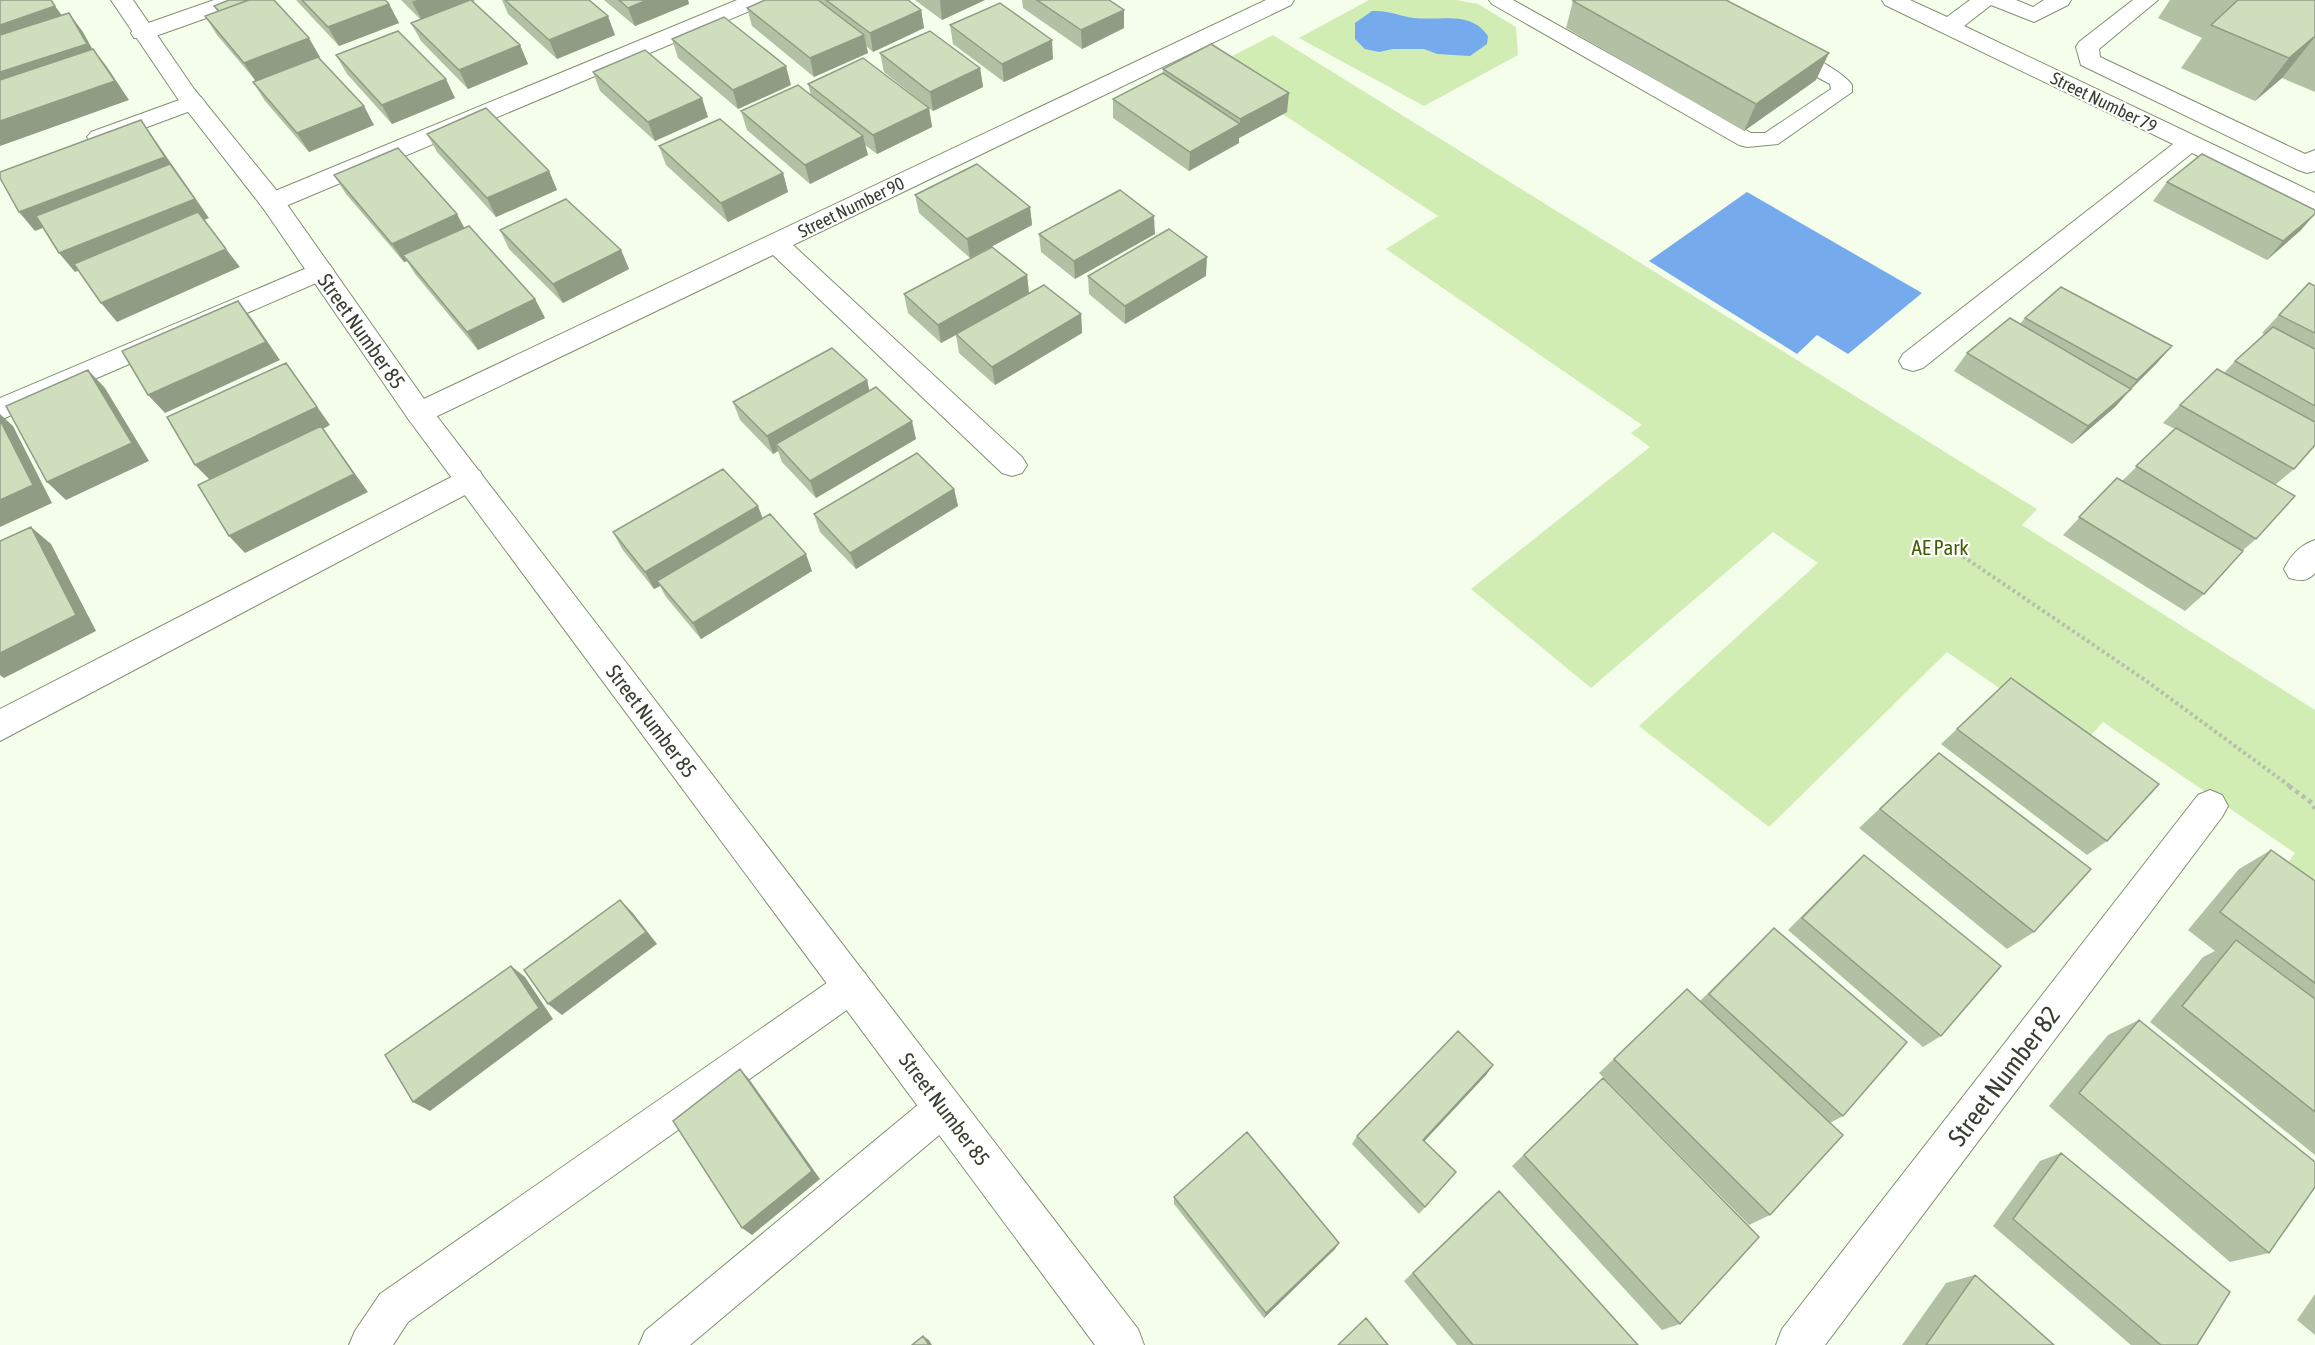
<svg xmlns="http://www.w3.org/2000/svg" width="2315" height="1345" font-family="'Asap Condensed',sans-serif">
<style>
.green{fill:#d2edb4}
.water{fill:#75abed}
.lines{fill:none;stroke-linecap:round;stroke-linejoin:round}
.lane-casing{stroke:#829072;stroke-width:2}
.street-casing{stroke:#829072;stroke-width:2}
.secondary-casing{stroke:#829072;stroke-width:2}
.path-far1{stroke:#b6bfad;stroke-width:4;stroke-dasharray:3 3;stroke-linecap:butt}
.path{stroke:#b6bfad;stroke-width:4.5;stroke-dasharray:4 4;stroke-linecap:butt}
.lane{fill:#fff;fill-rule:evenodd}
.street{fill:#fff;fill-rule:evenodd}
.secondary{fill:#fff;fill-rule:evenodd}
.wall{fill:#b2c0a3}
.shaded-wall{fill:#919c85}
.building{fill:#cfdfbe;stroke:#919c85;stroke-width:1.5}
.labels{text-anchor:middle;dominant-baseline:central;stroke-width:4.5;stroke-linejoin:round;paint-order:stroke}
.far-street-label{font-size:18px;fill:#373e31;stroke:#fff}
.street-label{font-size:21px;fill:#373e31;stroke:#fff}
.park-label{font-size:21px;fill:#405e04;stroke:#fff}
.near-street-label{font-size:26px;fill:#373e31;stroke:#fff}
</style>
<rect width="100%" height="100%" fill="#f4feea"/>
<path class="green" d="M1369,0H1456L1478,4L1516,27L1518,55L1424,106L1299,38Z
M1273,35L2037,509L2022,525L2315,710V907L2276,880L2295,853L2103,722L2082,745L1947,652L1769,827L1639,726L1818,563L1773,532L1591,688L1471,589L1650,447L1631,433L1642,425L1386,249L1438,216L1211,67Z"/>
<path class="water" d="M1372,11C1387,10 1400,16 1414,18C1440,21 1471,10 1488,36L1487,44L1470,56L1437,54L1424,49H1393L1379,52L1365,49L1355,39V23Z
M1747,192L1922,293L1848,354L1817,335L1797,354L1649,261Z"/>
<g class="lines">
<g class="lane-casing">
<path id="lane" d="M1489,0H1513L1751,133H1765L1831,89L1830,84L1776,55L1773,51L1776,47C1792,43 1843,71 1852,85V92L1778,144L1747,147L1739,145L1492,4Z
M853,968L865,973L870,985L865,997L408,1322L393,1345H349L355,1331L380,1294L841,973Z
M944,1089L957,1094L962,1107L957,1120L690,1345H639L645,1331L931,1094Z"/>
</g>
<g class="street-casing">
<path id="street" d="M214,0H246L243,5L150,38H134L131,33L134,28Z
M737,0H767L764,5L281,208L272,210L263,208L259,202L263,196Z
M1266,0H1294L1291,5L793,245L1022,457L1027,465L1022,473L1012,476L1002,473L773,255L429,420L419,423L409,420L405,413L409,406Z
M1882,0H1910L1947,17L1970,0H2016L2033,7L2044,0H2071L2068,5L2034,22L1991,5L1964,26L2315,193V211L2192,153L1923,368L1913,371L1903,368L1899,361L1903,354L2173,144L1885,5Z
M2133,0H2158L2099,49L2100,57L2305,154L2315,150V171L2307,173L2298,170L2081,65L2076,47L2079,42Z
M193,95L201,97L205,102L201,107L107,142L99,144L91,142L87,137L91,132Z
M321,262L330,265L334,271L330,277L0,420V398Z
M469,468L480,471L484,479L480,487L0,741V709Z
M2315,540V573C2307,582 2299,581 2289,578L2284,569C2291,555 2300,545 2315,540Z
M2210,790L2222,795L2228,806L2222,817L1825,1345H1776L1782,1329L2198,795Z"/>
</g>
<g class="secondary-casing">
<path id="secondary" d="M111,0H133L194,89L281,196L429,406L1138,1329L1144,1345H1095L409,420L263,208L178,99Z"/>
</g>
<path class="path-far1" d="M1958,553L2145,680L2291,787"/>
<path class="path" d="M2289,786L2312,803L2315,809"/>
<use href="#lane" class="lane"/>
<use href="#street" class="street"/>
<use href="#secondary" class="secondary"/>
</g>
<path class="wall" d="M296,0H385L389,4L399,23L339,46Z
M401,0H475L472,1L520,45L528,64L468,89L421,41L411,23L420,19Z
M502,0H589L615,35L557,59L508,14Z
M604,0H688L689,4L635,26Z
M765,0H908L921,10L924,28L873,52L866,46L868,53L814,77L752,26L747,8Z
M915,0H985L942,20Z
M1022,0H1109L1124,28L1082,49L1023,8Z
M2170,0H2315V92L2282,78L2255,101L2181,68L2202,38L2158,18Z
M1573,1L1816,80L1744,131L1566,28Z
M214,6L320,57H319L374,125L309,152L265,101L253,82L256,81L217,35L205,16L217,11Z
M950,25L1053,59L1004,82L953,44Z
M672,39L791,85L738,109L678,58Z
M880,53L980,68L983,87L933,111L884,72Z
M336,55L455,98L392,124L347,74Z
M1163,69L1287,112L1239,138V143L1189,171L1113,118V99L1163,73Z
M593,72L708,117L655,141L600,91Z
M808,84L929,108L932,127L877,154L865,145L868,155L810,184L747,130L741,111L811,95Z
M427,134L549,171L557,190L496,217L437,152Z
M659,146L783,173L788,192L728,222L666,165Z
M334,175L464,228L535,299L545,318L478,350L415,274L407,261L404,262L346,194Z
M2167,182L2301,230L2267,260L2153,201Z
M915,195L1030,207L1032,225L970,258L919,213Z
M500,230L621,250L629,269L563,303L509,249Z
M1039,234H1155L1075,279L1041,252Z
M1027,275L1029,293L1081,314L1082,333L995,385L959,353L956,335L941,343L908,313L904,294Z
M1088,276H1206L1125,324L1089,294Z
M2309,283L2315,286V445L2294,469L2275,485L2256,539L2242,551L2204,594L2185,611L2063,535L2117,478L2122,481L2175,429L2163,423L2180,405L2224,373L2235,361L2264,334L2262,333Z
M2025,318L2172,346L2156,364L2131,389L2115,407L2072,444L1954,371L1967,353L2020,324Z
M867,380L869,391L916,439L816,498L782,462L778,451L773,454L740,420L733,402Z
M954,489L958,506L856,569L820,532L814,514Z
M763,518L812,571L701,639L666,597L660,586L654,589L622,549L613,532Z
M2011,678L2107,841L2087,855L1941,744Z
M1939,753L2034,932L2007,949L1859,828Z
M2271,850L2315,881V1155L2150,1022L2203,957L2215,951L2188,930L2239,869Z
M1864,855L1941,1036L1923,1047L1788,930L1850,868Z
M1774,928L1843,1116L1830,1123L1770,1215L1749,1225L1599,1073L1687,989L1700,1001Z
M2139,1020L2269,1253L2230,1262L2049,1106L2108,1035Z
M1493,1065L1486,1075L1424,1141L1456,1172L1419,1214L1352,1144L1357,1136Z
M1603,1078L1680,1324L1662,1330L1512,1166Z
M2061,1153L2197,1345H2131L1993,1226L2040,1161Z
M1174,1197L1335,1249L1264,1318L1174,1204Z
M1487,1201L1638,1345H1457L1404,1281Z
M1975,1275L2054,1345H1902L1946,1283Z
M2315,1294V1335L2297,1320Z"/>
<path class="shaded-wall" d="M417,0H475L422,20L412,2Z
M647,0H688L689,4L635,26L628,8Z
M941,0H985L942,20L940,1Z
M389,4L399,23L339,46L328,27Z
M55,6L69,25L0,49V25Z
M921,10L924,28L873,52L870,33Z
M1124,10V28L1082,49L1081,30Z
M69,13L83,32L100,63L0,96V72Z
M608,16L615,35L557,59L549,40Z
M2315,34V37L2282,78L2255,101L2289,58Z
M864,35L868,53L814,77L810,58Z
M309,38L320,57L256,82L244,63Z
M1052,40L1053,59L1004,82L1002,64Z
M520,45L528,64L468,89L459,70Z
M93,49L107,67L129,100L0,146V121Z
M1829,53L1816,80L1744,131L1756,104Z
M786,66L791,85L738,109L733,90Z
M980,68L983,87L933,111L930,92Z
M446,79L455,98L392,124L382,105Z
M1289,93L1287,112L1239,138V143L1189,171L1190,152L1240,124V119Z
M702,98L708,117L655,141L648,122Z
M364,106L374,125L309,152L297,133Z
M929,108L932,127L877,154L873,135Z
M141,120L209,218L75,272L59,253L179,176L35,231L19,212Z
M863,136L868,155L810,184L805,165Z
M549,171L557,190L496,217L487,198Z
M783,173L788,192L728,222L721,203Z
M1030,207L1032,225L970,258L967,239Z
M457,214L467,233L403,255L407,261L404,262L392,244Z
M2315,214L2301,230L2267,260L2283,241Z
M1154,216L1155,234L1075,279L1074,261Z
M226,249L240,267L117,322L101,303Z
M621,250L629,269L563,303L553,284Z
M1207,257L1206,276L1125,324V306Z
M1027,275L1029,294L941,343L938,325Z
M535,299L545,318L478,350L467,332Z
M238,301L252,319L280,360L165,413L148,395Z
M1081,314L1082,333L995,385L992,367Z
M2172,346L2156,364L2128,392L2131,389L2115,407L2072,444L2088,426L2124,395L2137,380Z
M286,363L299,381L330,425L323,429L334,444L368,492L245,553L229,536L212,482L195,465Z
M88,370L105,388L149,461L66,500L47,482Z
M867,380L871,398L776,444L778,451L773,454L767,436Z
M0,414L13,426L52,503L0,527Z
M912,421L916,439L816,498L810,481Z
M954,489L958,506L856,569L850,553Z
M758,506L765,524L657,581L660,586L654,589L645,572Z
M31,527L51,544L96,631L4,678L0,675V653Z
M806,554L812,571L701,639L693,623Z
M620,900L632,912L657,944L562,1015L548,1004Z
M511,966L525,977L553,1019L430,1111L413,1102Z
M1493,1065L1486,1075L1417,1149L1423,1140Z
M740,1069L749,1079L820,1179L752,1235L742,1228Z
M1339,1243L1335,1249L1264,1318L1266,1313Z
M923,1336L929,1340L932,1345H929Z"/>
<path class="building" d="M0,0H51L55,6L0,25Z
M229,0H244L246,1L219,11L214,6Z
M249,0H274L309,38L244,63L205,16Z
M302,0H385L389,4L328,27Z
M470,0H471L520,45L459,70L411,23Z
M505,0H589L608,16L549,40Z
M619,0H647L628,8Z
M765,0H818L864,35L810,58L747,8Z
M826,0H908L921,10L870,33Z
M1037,0H1109L1124,10L1081,30Z
M1576,0H1726L1829,53L1756,104L1573,1Z
M2238,0H2315V36L2289,58L2211,25Z
M1000,3L1052,40L1002,64L950,25Z
M69,13L87,44L0,72V35Z
M724,17L786,66L733,90L672,39Z
M398,31L446,79L382,105L336,55Z
M930,31L980,68L930,92L880,53Z
M1211,44L1289,93L1240,119L1163,69Z
M93,49L115,81L0,121V80Z
M645,50L702,98L648,122L593,72Z
M318,57L364,106L297,133L253,82Z
M863,58L929,108L873,135L808,84Z
M1163,73L1240,124L1190,152L1113,99Z
M798,85L863,136L805,165L741,111Z
M486,108L549,171L487,198L427,134Z
M720,119L783,173L721,203L659,146Z
M141,120L165,157L19,212L0,178V172Z
M398,148L457,214L392,244L334,175Z
M2202,154L2315,210V214L2283,241L2167,182Z
M170,164L195,199L59,253L36,216Z
M977,164L1030,207L967,239L915,195Z
M1120,190L1154,216L1074,261L1039,234Z
M566,199L621,250L553,284L500,230Z
M198,212L226,249L101,303L74,264Z
M469,226L535,299L467,332L403,255Z
M1169,229L1207,257L1125,306L1088,276Z
M992,247L1027,275L938,325L904,294Z
M2309,283L2315,286V333L2279,315Z
M1044,285L1081,314L992,367L956,334Z
M2061,287L2172,346L2137,380L2025,318Z
M238,301L266,342L148,395L122,351Z
M2010,318L2131,389L2088,426L1967,353Z
M2273,327L2315,349V406L2235,361Z
M832,348L867,380L767,436L733,402Z
M286,363L317,407L195,465L167,417Z
M2217,369L2315,422V445L2294,469L2180,405Z
M88,370L132,443L47,482L6,406Z
M876,387L912,421L810,481L776,444Z
M0,420L33,485L0,500Z
M321,426L354,474L229,536L198,485Z
M2176,428L2295,496L2256,539L2136,466Z
M917,453L954,489L850,553L814,514Z
M723,469L758,506L645,572L613,532Z
M2117,478L2243,551L2204,594L2079,517Z
M770,514L806,554L693,623L657,581Z
M31,527L76,615L0,653V541Z
M2011,678L2159,784L2107,841L1957,729Z
M1939,753L2091,869L2034,932L1880,809Z
M2271,850L2315,881V983L2220,912Z
M1864,855L2001,966L1941,1036L1802,918Z
M620,900L646,932L548,1004L524,970Z
M1774,928L1907,1042L1843,1116L1709,994Z
M2236,940L2315,999V1112L2182,1006Z
M511,966L539,1008L413,1102L385,1055Z
M1687,989L1843,1135L1770,1215L1614,1059Z
M2139,1020L2315,1162V1187L2269,1253L2079,1093Z
M1458,1031L1493,1065L1423,1140L1456,1172L1425,1207L1357,1136Z
M740,1069L812,1171L742,1228L673,1121Z
M1603,1078L1759,1237L1680,1324L1524,1155Z
M1247,1132L1339,1243L1266,1313L1174,1197Z
M2061,1153L2230,1292L2197,1345H2161L2013,1219Z
M1499,1191L1638,1345H1473L1413,1273Z
M1975,1275L2054,1345H1926Z
M1366,1318L1388,1345H1338Z
M923,1336L929,1345H912Z"/>
<g class="labels">
<g class="far-street-label">
<text transform="translate(2104 102) rotate(26)">Street Number 79</text>
<text transform="translate(851 207) rotate(-26)">Street Number 90</text>
</g>
<g class="street-label">
<text transform="translate(362 331) rotate(55)">Street Number 85</text>
<text transform="translate(652 721) rotate(53)">Street Number 85</text>
<text transform="translate(945 1109) rotate(53)">Street Number 85</text>
</g>
<g class="park-label">
<text x="1940" y="547">AE Park</text>
</g>
<g class="near-street-label">
<text transform="translate(2004 1076) rotate(-53)">Street Number 82</text>
</g>
</g>
</svg>
